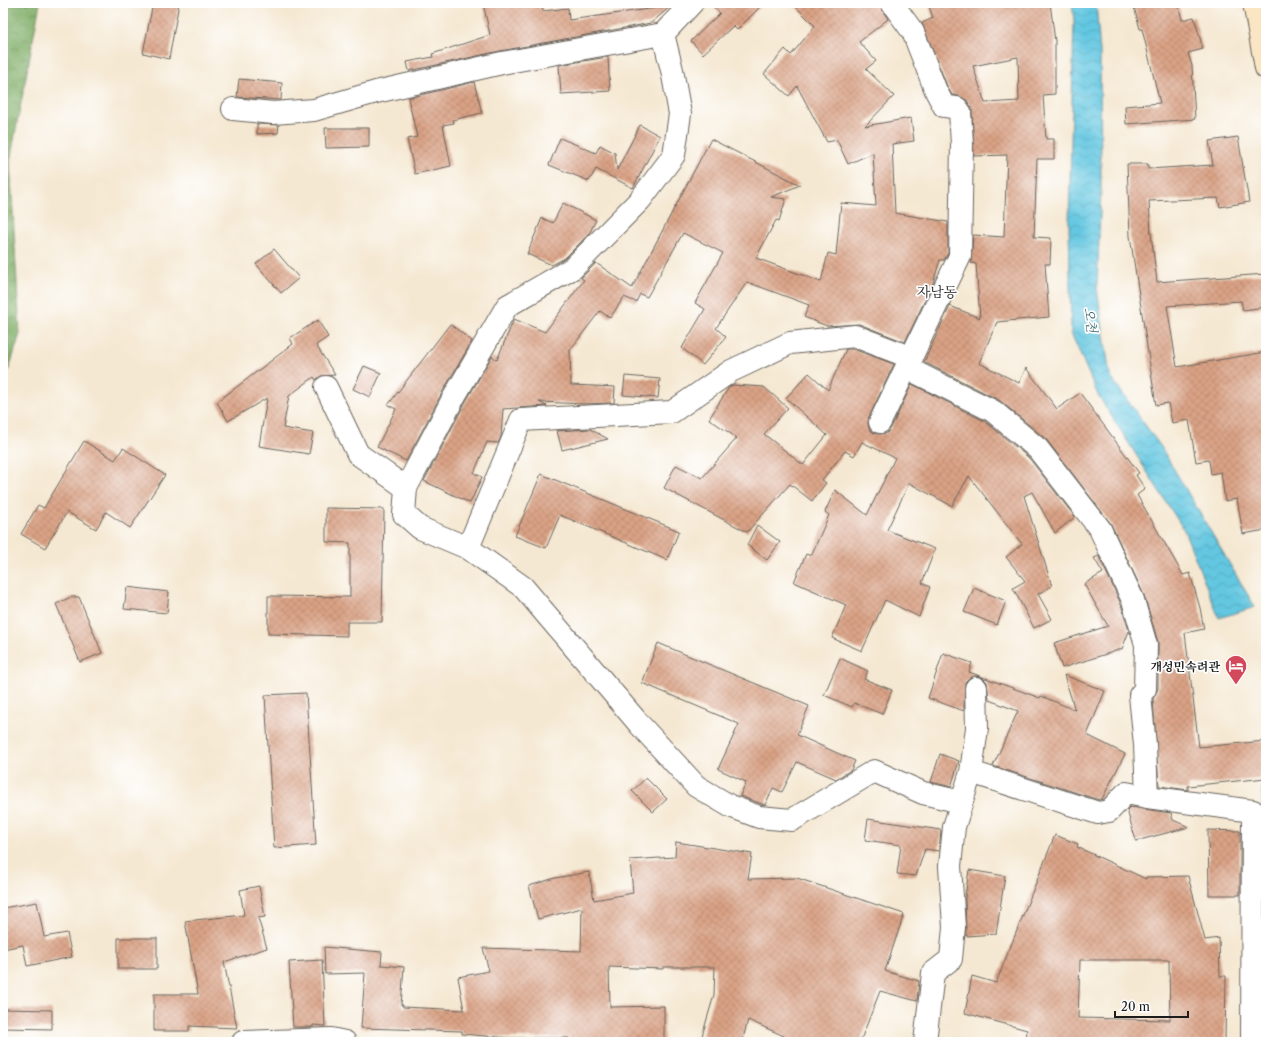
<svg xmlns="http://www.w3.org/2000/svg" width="1269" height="1045" font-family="'Libre Caslon Text','Noto Serif KR',serif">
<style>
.forest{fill:url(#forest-crowns);stroke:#4e6441}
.water{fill:url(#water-waves);stroke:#40727e}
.building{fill:url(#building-cross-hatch);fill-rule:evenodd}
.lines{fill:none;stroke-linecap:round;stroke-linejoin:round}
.minor-casing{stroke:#68635c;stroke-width:24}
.secondary-casing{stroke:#68635c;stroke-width:24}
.minor{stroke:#fff;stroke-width:22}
.secondary{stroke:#fbe6c4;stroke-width:22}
.labels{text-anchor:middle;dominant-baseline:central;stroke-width:3.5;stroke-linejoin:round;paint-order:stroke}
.poi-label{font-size:12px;font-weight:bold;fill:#1c1c1c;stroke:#fff;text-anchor:end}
.water-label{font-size:13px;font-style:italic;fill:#38606b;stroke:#fff}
.quarter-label{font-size:14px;fill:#1c1c1c;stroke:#fff}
</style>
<defs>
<pattern id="forest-crowns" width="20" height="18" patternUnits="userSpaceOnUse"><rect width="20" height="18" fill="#7fad66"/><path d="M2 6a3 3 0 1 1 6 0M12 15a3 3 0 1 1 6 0" fill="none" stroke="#678c53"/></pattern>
<pattern id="water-waves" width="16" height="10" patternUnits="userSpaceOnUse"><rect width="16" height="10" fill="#63c7e1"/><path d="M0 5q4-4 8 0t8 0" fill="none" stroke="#55aac0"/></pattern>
<pattern id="building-cross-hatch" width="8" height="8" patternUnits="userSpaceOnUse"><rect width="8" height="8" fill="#daa285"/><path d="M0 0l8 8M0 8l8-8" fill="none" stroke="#ba8b72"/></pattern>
</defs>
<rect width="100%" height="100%" fill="#fff"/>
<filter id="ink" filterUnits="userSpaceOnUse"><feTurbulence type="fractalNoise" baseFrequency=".025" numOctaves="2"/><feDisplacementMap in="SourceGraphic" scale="8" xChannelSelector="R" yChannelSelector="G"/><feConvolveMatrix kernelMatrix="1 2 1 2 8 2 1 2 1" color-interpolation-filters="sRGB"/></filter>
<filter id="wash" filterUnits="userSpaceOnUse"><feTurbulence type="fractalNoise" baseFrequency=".012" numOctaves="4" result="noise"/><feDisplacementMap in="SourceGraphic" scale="16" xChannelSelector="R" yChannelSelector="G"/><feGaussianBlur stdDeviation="0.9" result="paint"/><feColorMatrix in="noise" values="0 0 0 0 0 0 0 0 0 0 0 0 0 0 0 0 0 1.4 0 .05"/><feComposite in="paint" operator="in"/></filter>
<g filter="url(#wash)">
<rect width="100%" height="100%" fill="#f5e8d2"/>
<path class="forest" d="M3,3H40L10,161L20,334L3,388Z"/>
<path class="water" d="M1072,3H1096L1100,52L1101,189L1097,288L1110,376L1161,447L1255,607L1219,618L1184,530L1098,395L1071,333L1069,222L1074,21Z
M1262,783H1266V1042Z"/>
<g id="blocks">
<path class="building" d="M153,3H179L169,59L143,53Z
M483,3H542L543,11L568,8L569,20L671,6L651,23L500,51L409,71L407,62L433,57L432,54L490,35Z
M709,3H764L737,30L733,26L703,54L691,41L720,13Z
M792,3H880L882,10L888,19L859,42L876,61L866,69L894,96L865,126L911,118L914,141L892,144L895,213L948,222V253L944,260H940L933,283L905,342L859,324L827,326L804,317L809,305L747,282L716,328L726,337L703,365L682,348L705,309L695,303L723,253L683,233L647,297L640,294L636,302L624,297L610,318L600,311L570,350L571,385L615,387L614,403L584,404L539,402L547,406L503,409L501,437L498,443L487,442L474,473L482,477L470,503L424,481L465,403L492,356L497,360L514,319L545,332L584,280L581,278L596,263L632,288L711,139L800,185L771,197L786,199L779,221L776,220L756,258L821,282L828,253L836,255L841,203L876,206L873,153L848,164L837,140L827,142L797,86L789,96L764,74L785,49L791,55L815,26Z
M928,3H1050L1055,41V94L1043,95L1046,139H1054V159H1037L1034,237L1051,238L1050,264H1045L1049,317L997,322L979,363L1019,383L1026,368L1057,409L1080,393L1139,473L1136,475L1145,489L1137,495L1183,575L1190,573L1200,608L1204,629L1185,633L1199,747L1266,741V778L1188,786V790L1159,786L1153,699L1158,689V642L1144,595L1111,524L1046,439L999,400L924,362L950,306L980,318L976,264L971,263L973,235L1004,237L1007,155L974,156L972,111L967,100L959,96L952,95L947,86L922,23L933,18ZM1018,57L1019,101L985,103L973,66Z
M1133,3H1178L1182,20L1194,17L1203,49L1188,53L1192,66L1195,119L1126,124L1125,106L1160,103L1142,29H1140Z
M608,57L610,91L561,94L559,65Z
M239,79L282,83L281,100L237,97Z
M474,82L482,113L453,120L454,123L443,125L451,166L415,174L407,139L417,137L408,98Z
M257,124L279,125L278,133L257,134Z
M640,125L660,136L633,188L596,169L589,181L549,165L560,138L596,153L600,145L615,153L617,170Z
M325,128H369V147L326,148Z
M1238,137L1249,202L1220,207L1218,198L1149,201L1151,234L1157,282L1266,274V307L1243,310L1241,301L1167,306L1177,367L1266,352V530L1243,534L1237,499L1225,501L1221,472L1211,474L1209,460L1196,462L1189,420L1172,423L1168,403L1156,405L1130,236L1127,164H1148V169L1213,165L1209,141Z
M563,203L596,220L589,234L565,258L552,265L527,254L542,218L553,223Z
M274,249L299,278L281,293L256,264Z
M318,320L328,337L316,345L335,375L321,376L316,380L314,377L289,396L283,428L313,433L309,454L259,446L267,398L228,421L217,402L293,344L290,338Z
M450,324L472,341L443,391L406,461L377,447L396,409L388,405Z
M846,349H853L894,364L869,417L868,423L869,429L874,433L881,434L887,433L891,428L912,384L986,422L1029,458L1075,517L1055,533L1032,492L1024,496L1052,586L1038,594L1052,619L1034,628L1013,588L1025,581L1006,557L1022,544L969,476L952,506L909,483L887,530L935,549L922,583L930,587L919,617L885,600L862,651L832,638L846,605L794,582L806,554L811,556L829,515L825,512L835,490L867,515L895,458L862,442L854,456L845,451L822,480L826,483L812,501L790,484L747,532L664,488L676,465L702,478L737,438L709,419L729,387L733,385L764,387L788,408L764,434L803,465L827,435L786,398L809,373L828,390Z
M364,366L381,373L370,397L353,389Z
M625,376L660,379L658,398L623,395Z
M590,429L608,439L562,450L557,431Z
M84,441L115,460L123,448L165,475L130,528L106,512L96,529L67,512L45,548L21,534L38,505L44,508Z
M541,474L679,531L667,560L560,515L546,548L515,536Z
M326,508L384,509L382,622H347V636L268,634V596L350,597V543L326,542Z
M757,525L780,542L767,560L747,545Z
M1099,556L1121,604L1129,631L1122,649L1062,668L1054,643L1108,626L1084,584L1103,573L1094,558Z
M127,587L169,592L167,613L124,609Z
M974,588L1006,601L997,625L964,612Z
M71,597H79L102,653L80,662L56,604Z
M658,643L809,706L797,735L855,761L851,770L836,779L797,762L782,792L773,788L765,805L740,796L746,782L718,769L739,724L642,683Z
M943,653L972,663L969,672L1040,698L1041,696L1075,710L1064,675L1105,691L1087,735L1125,754L1102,799L1099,800L993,766L1018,711L989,700L987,682L982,677L976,676L969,678L965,682L964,711L928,698Z
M840,658L868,671L864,679L892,690L882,714L854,703L852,707L824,695Z
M306,693L316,845L274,848L265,695Z
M940,754L959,761L951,787L931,782Z
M646,778L667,799L653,812L632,791Z
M1130,807L1171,813L1173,820L1189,827L1136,841L1127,810Z
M868,819L941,830L939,851L925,849L916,876L897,874L901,845L865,840Z
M1208,830L1240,831V895H1209Z
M1055,835L1078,844L1077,847L1146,879V877L1188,876L1205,940L1219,938L1220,976H1226L1225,1042H1026L1027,1030L965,1013L972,976L996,983ZM1080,960H1169L1170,1020L1078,1018Z
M676,842L752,854L748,879L797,878L904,914L885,971L919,981L917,1001L880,991L860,1042H822L784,1039V1036L748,1020L742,1042H727L702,1036L714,995L715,967H663V969L609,967L610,1007L664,1006V1042H569V1038H509L462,1034V1031L361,1028L365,973L325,974L324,947L382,952L381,965L404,967L401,1005H403V1007L464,1010L458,977L489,971L483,948L581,951L582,908L538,919L529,886L555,878L589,872L594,900L633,893L630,860L675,857Z
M969,870L1005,876L996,934L966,936L965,897Z
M259,886L265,917L258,918L267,948L224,962L237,1028L189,1026V1031H154V994H198L185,921L244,915L240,890Z
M37,902L44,937L67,933L72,957L27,966L23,945L3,949V908Z
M118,938H157V969H118Z
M322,960L325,1026L313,1025V1027H293L289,962Z
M3,1009L52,1010V1029L3,1028Z"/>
</g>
</g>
<g filter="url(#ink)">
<use href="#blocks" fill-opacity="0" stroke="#68635c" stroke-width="1"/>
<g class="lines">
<g class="minor-casing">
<path id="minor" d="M233,109L273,113L314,110L376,92L502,63L663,34
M907,368L993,411L1038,449L1100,529L1133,600L1146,645L1145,689L1140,695L1145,745L1147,797L1253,811L1252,1042
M326,387L358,454L406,488L404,514L420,528L468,548L523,587L640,725L696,786L730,806L759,817L792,820L874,771L923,793L961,802
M880,422L960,256L962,144L960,112L957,108L944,106L936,91L913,32L892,3
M406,488L454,397L507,306L573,268L640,200L674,155L680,114L672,70L663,34L692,3
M468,548L521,420L672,412L731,371L790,343L855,336L912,358
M971,772L1098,813L1109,811L1126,793L1147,797
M243,1042L331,1039L345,1042
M925,1042L933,973L951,959L954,927L950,866L954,827L971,772L977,728L976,688"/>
</g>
<g class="secondary-casing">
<path id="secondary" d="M1254,3L1266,68"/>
</g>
<use href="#minor" class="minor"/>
<use href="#secondary" class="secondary"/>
</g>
</g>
<defs>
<g id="hotel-pin" transform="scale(1.15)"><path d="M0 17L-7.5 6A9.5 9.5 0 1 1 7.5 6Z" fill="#d1495b" stroke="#fff"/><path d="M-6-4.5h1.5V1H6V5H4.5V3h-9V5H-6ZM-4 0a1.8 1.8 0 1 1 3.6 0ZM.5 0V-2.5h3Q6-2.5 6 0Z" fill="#fff"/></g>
</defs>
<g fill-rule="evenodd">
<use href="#hotel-pin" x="1236" y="666"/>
</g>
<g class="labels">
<g class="poi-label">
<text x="1220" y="666">개성민속려관</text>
</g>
<g class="water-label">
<text transform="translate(1091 320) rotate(82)">오천</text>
</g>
<g class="quarter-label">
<text x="937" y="292">자남동</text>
</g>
</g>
<rect width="1269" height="1045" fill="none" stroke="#fff" stroke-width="16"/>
<path d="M1115 1011v6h73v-6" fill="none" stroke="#1c1c1c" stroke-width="2"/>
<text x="1121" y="1011" font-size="12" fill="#1c1c1c" stroke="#ffffff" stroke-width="3" paint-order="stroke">20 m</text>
</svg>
